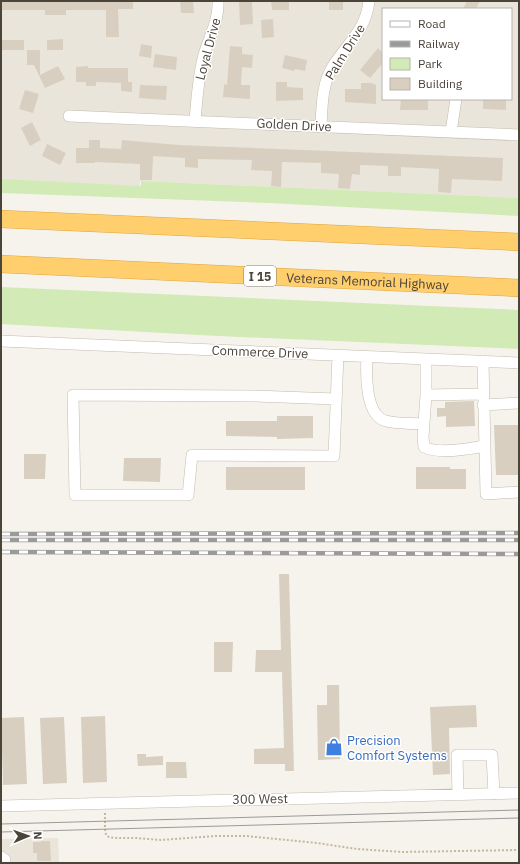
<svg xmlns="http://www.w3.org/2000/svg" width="520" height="864" font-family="'IBM Plex Sans',sans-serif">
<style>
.residential{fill:#eae5da;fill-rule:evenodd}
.green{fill:#d2eab5}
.building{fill:#d8cfc1}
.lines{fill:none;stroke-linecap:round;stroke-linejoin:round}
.minor-casing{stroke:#c2bbae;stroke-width:12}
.highway-casing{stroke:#e0a43c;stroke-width:18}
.path{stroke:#c4b79f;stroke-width:2;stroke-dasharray:2 2;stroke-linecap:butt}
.minor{stroke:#fff;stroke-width:11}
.highway{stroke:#ffcf6e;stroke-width:17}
.tram{stroke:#9a9a9a;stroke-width:1}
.rail-casing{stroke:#9a9a9a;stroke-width:4.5}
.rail{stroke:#fff;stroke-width:3;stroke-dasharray:9;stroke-linecap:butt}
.labels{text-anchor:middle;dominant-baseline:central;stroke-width:3;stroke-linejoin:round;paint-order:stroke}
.shield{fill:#fff;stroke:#817c74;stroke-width:1}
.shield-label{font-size:12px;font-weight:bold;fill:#4b4439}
.street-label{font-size:13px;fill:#4b4439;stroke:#fff}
.shop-label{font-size:13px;fill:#366cbe;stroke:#fff;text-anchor:start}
</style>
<rect width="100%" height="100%" fill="#f6f3ec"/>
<path class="residential" d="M1,1H519V198L140,181V186L1,181ZM383,9H511V99H383Z
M58,838L59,863H1V839Z"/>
<path class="green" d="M1,179L141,186V181L519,198V216L269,203L1,193Z
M1,287L519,310V349L218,336L1,324Z"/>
<path class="building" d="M1,1H133V9H118L119,37H106V10H66V15H45V10H1Z
M180,1H193L194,13H181Z
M239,1H252L253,24L240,25Z
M271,1H289V10H272Z
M329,1H343V10H329Z
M467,1H480L476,9H463Z
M273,19L274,37L262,38L261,20Z
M63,39V50H47V40Z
M1,40H24V50H1Z
M141,44L152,46L151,58L139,56Z
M230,46L242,47V54L253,55L252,68L242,67L241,85H250V99L223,97L224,84L227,85Z
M378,48L383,53V63L370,78L360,70Z
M27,50H40V75L58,66L65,79L45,88L34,65H27Z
M155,54L177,57L176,70L153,67Z
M285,55L307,60L305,71L295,69L294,71L282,68Z
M88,66V68H128V82H132V92L121,91V83L96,82V86H86V82H76V67Z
M276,82H287V87L303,88V100L276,101Z
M361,83H372L376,85V104L345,102V89H361Z
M140,85L167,86L166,100L139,98Z
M25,90L39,94L33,113L19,109Z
M401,99H428V110H400Z
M483,99H506V110L483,109Z
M32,122L41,140L30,146L21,128Z
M89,140H100V148L121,149L122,140L179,145L503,158L502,181L452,179L451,193L438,192L439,169L401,167V176H388V166L360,165V175L352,174L350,189L338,188L339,174L321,173V163L282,162L281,187L271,186L272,171L251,170L252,160L198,159V168L185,167V158L153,156L152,180H140V164L95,162V163H76V148H89Z
M47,144L66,153L60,165L42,156Z
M474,401L475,426L446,427V416L437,417V408H445V402Z
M277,416H313V438L277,439V437L226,436V421H277Z
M494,425H519V475H496Z
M24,454H46L45,479H24Z
M124,458H161L160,482L123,481Z
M226,467H305V490H226Z
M416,467H450V469H466V489H416Z
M279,574H289L294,771H285V764H254V749L284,748L282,672H255L256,650H281Z
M214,642H233L232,672H214Z
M327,685H339L340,759L318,760L317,705H327Z
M476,705L477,727L449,728L450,774L433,775L430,707Z
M105,716L107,782L83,783L81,717Z
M24,717L27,784L3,785L1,718Z
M64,717L67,783L43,784L40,718Z
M137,754H146V757L163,756V765L138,766Z
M166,762H186L187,778H166Z
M41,841H50L51,861H37V853H33V842H41Z"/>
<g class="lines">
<g class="minor-casing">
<path id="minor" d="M69,116L519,135
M195,121C197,98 198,77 204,55C209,37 219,21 218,1
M321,126C322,106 322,83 333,66C348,43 366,30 369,1
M451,132L456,99
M1,341L519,363
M367,357C366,373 365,416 386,421C397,424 411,423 423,424
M426,359V395L423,437L424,447C438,454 469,449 484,446
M483,361L486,494L519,492
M426,395L483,394
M336,399L255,396L73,395L75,495H188L192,455L334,456L338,355
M483,405L519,403
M458,795L457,755H492L494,794
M1,806L519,793
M1,857L5,860"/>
</g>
<g class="highway-casing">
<g id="highway">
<path d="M1,219L519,242"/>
<path id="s1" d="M1,264L519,288"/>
</g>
</g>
<path class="path" d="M105,813V829L106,835L109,837L114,838H136L161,840L215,836H246L317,843L357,849L402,852L519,850"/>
<use href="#minor" class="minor"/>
<use href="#highway" class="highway"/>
<path class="tram" d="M1,824L519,810
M1,832L519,818"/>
<g class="rail-casing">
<path id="rail" d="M1,534L519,533
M1,540H519
M1,552L519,554"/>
</g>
<use href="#rail" class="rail"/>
</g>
<defs>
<g id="shop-bare" transform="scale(1.38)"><path d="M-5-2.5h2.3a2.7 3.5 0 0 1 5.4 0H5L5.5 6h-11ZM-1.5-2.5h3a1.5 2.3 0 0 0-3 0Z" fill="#3f7fe0" stroke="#fff" stroke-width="2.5" paint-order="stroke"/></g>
</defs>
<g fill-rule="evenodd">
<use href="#shop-bare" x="334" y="747"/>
</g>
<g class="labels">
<rect class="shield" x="244" y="266" width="32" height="20" rx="3"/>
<g class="shield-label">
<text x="260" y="276">I 15</text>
</g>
<g class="street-label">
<text transform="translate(208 49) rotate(-75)">Loyal Drive</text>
<text transform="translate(345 52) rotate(-58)">Palm Drive</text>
<text transform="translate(294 125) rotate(3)">Golden Drive</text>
<text stroke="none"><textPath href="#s1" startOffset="367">Veterans Memorial Highway</textPath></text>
<text transform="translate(260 352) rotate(2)">Commerce Drive</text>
<text transform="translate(260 799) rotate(-1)">300 West</text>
</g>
<g class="shop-label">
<text x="347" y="740">Precision<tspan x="347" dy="15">Comfort Systems</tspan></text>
</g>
</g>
<rect width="520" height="864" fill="none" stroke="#4b4439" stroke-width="4"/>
<rect x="382" y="8" width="130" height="92" fill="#ffffff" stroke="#b7b4b0"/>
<rect x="390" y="21" width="20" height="6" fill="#ffffff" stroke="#b7b4b0"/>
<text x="418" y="28" font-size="12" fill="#4b4439">Road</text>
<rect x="390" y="41" width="20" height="6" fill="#9a9a9a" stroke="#b7b4b0"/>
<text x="418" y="48" font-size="12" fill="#4b4439">Railway</text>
<rect x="390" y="58" width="20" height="12" fill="#d2eab5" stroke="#b7b4b0"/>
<text x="418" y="68" font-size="12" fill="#4b4439">Park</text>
<rect x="390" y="78" width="20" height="12" fill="#d8cfc1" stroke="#b7b4b0"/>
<text x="418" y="88" font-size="12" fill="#4b4439">Building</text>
<g transform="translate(28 836) rotate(88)" stroke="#ffffff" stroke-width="3" paint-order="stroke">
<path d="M0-3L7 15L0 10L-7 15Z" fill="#4b4439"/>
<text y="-6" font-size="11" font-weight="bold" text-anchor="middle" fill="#4b4439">N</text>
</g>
</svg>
